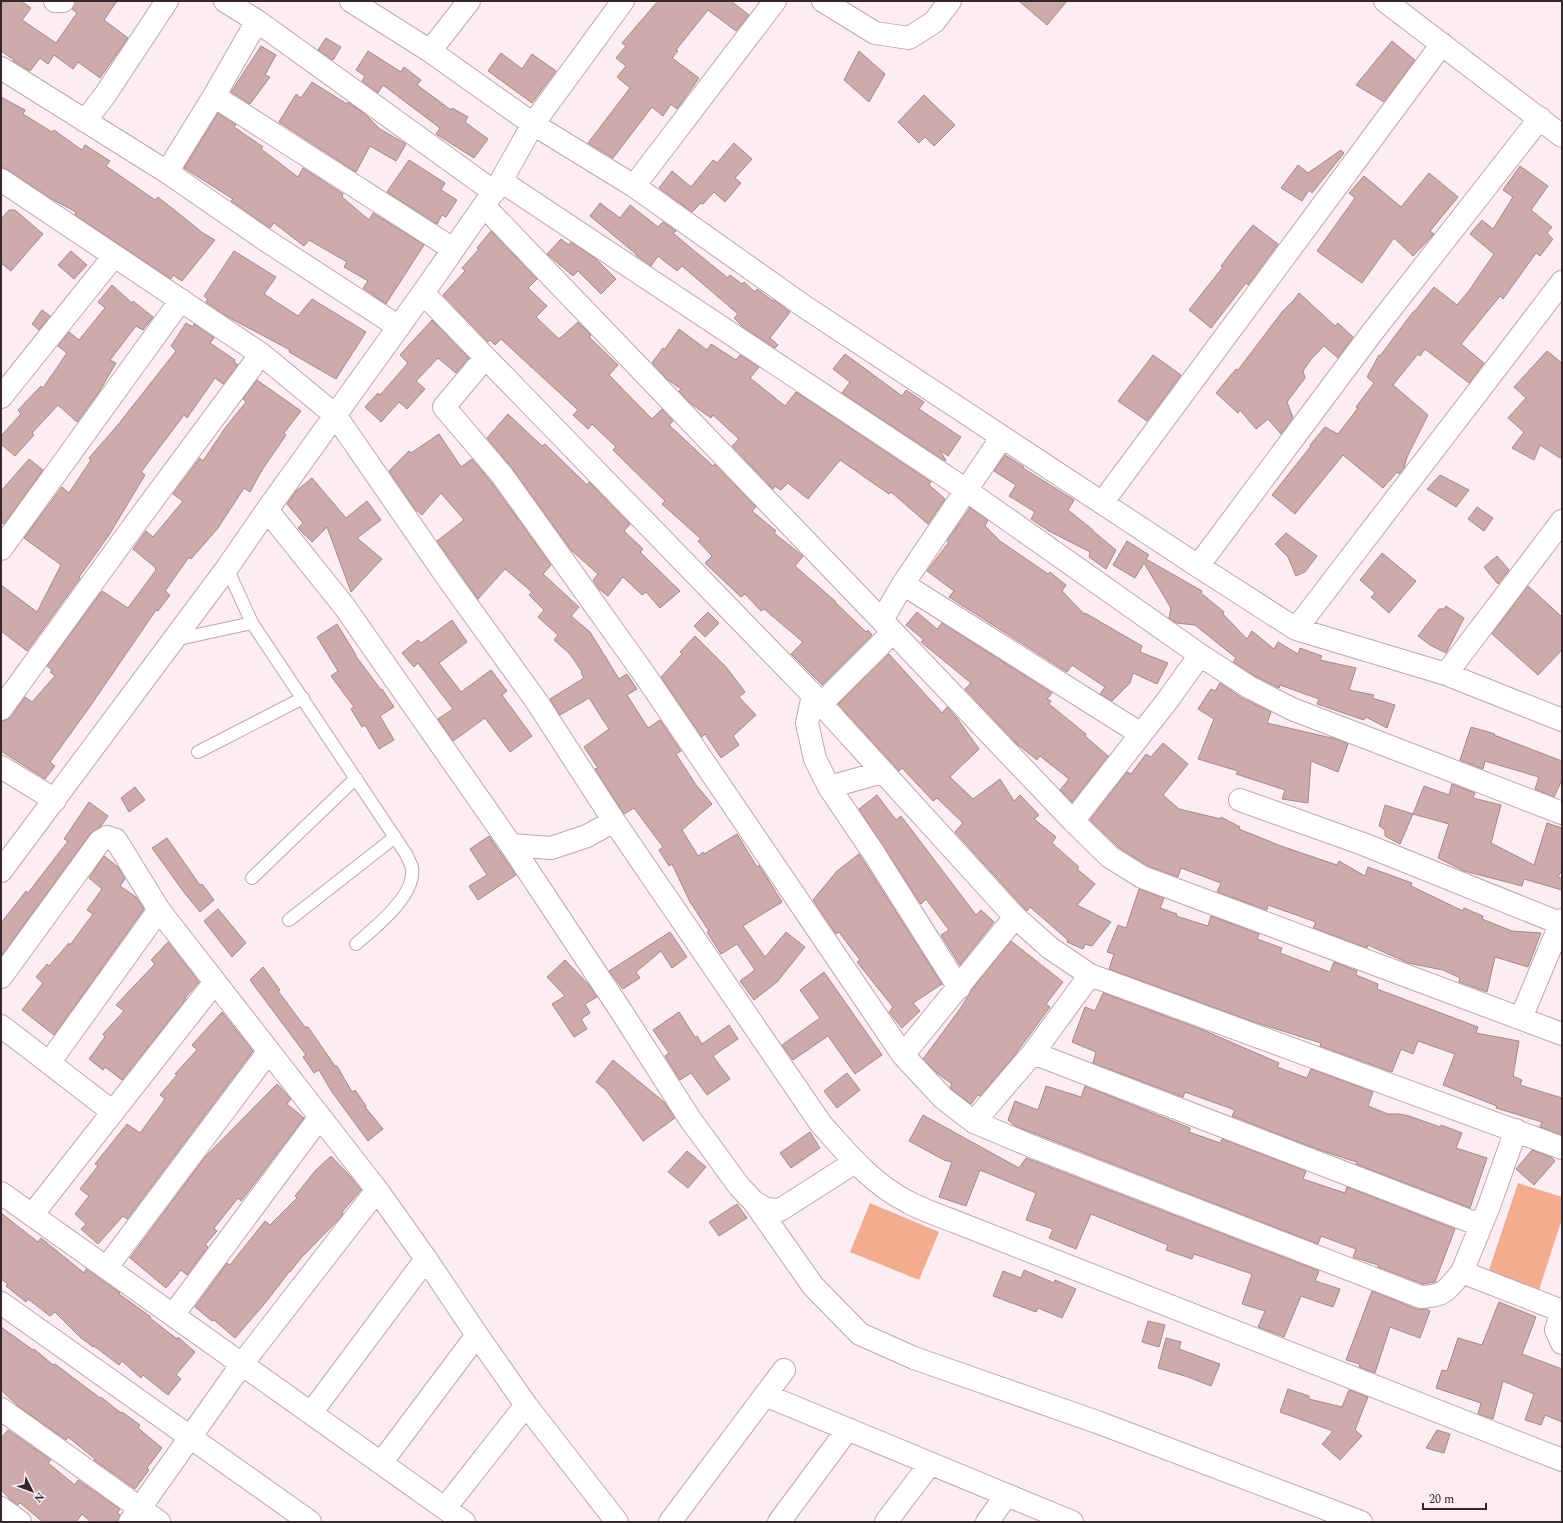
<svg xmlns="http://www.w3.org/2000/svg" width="1563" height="1523" font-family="Spectral,serif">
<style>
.green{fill:#f2ac8e}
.building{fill:#cdabab;stroke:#a88888}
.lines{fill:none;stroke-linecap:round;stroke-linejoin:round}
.lane-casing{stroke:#c3a4b1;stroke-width:14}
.street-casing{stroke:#c3a4b1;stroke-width:24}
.lane{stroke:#fff;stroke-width:12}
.street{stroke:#fff;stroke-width:22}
</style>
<rect width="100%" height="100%" fill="#fbedf3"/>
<path class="green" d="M1518,1183L1562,1197V1219L1538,1293L1487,1276Z
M870,1203L939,1232L919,1280L850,1252Z"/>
<path class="building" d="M1,1H21L31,8L22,20L56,43L77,13L72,9L75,1H117L104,20L128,38L100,78L78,62L73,69L54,55L48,64L40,58L30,71L13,61L14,60L1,51Z
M658,1H731L749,15L736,31L708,10L676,50L678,51L672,58L699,78L677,109L671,104L663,116L652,107L613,158L588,143L630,88L617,77L626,66L616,58L626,46L622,43Z
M1019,1H1067L1047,25Z
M326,38L341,47L333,60L318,50Z
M1392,41L1415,60L1384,102L1356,85Z
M261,46L276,55L265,75L270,77L250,104L231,92Z
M368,51L401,72L404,67L421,80L417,85L451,110L452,108L468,117L465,122L488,139L474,158L436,134L440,128L383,85L378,93L362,81L365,76L356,70Z
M859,51L885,74L869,102L844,80Z
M501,53L522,69L532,54L556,71L532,103L488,71Z
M312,82L347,104L348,102L365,114L380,129L406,144L396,161L370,146L356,172L279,122L296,94L301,98Z
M924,95L955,125L934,146L925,137L919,143L898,122Z
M1,97L25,110L23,114L52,132L54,130L82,150L85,145L110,161L106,166L155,200L158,197L203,233L215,240L182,281L173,275L171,279L75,215L76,212L50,198L8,170L1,167Z
M218,113L236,125L234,127L263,147L261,149L298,177L303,168L343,194L342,197L369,220L373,213L424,245L386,304L363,288L368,281L344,267L347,262L309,240L304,246L274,223L270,228L231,201L233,199L184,168Z
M734,143L752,159L735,178L741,183L725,202L714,192L703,204L701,203L692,212L659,188L672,171L691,187L713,160L717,163Z
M1341,150L1344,153L1312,193L1309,190L1302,201L1281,188L1298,165L1308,173Z
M409,160L445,183L441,190L457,200L446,217L442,215L437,224L387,192Z
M1520,166L1548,186L1531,210L1552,227L1547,233L1553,239L1540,256L1536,253L1503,299L1500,296L1461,344L1484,363L1469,383L1425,349L1420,356L1418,354L1393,385L1428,415L1407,457L1404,468L1399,474L1397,472L1383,488L1343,455L1295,514L1272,495L1311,446L1310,445L1325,427L1338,434L1358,408L1356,407L1374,383L1367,377L1379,355L1380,356L1413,312H1414L1434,287L1457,305L1468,292L1494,254L1470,234L1482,220L1493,229L1513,197L1503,190Z
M1429,173L1458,197L1430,231L1434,234L1413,256L1394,238L1362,283L1317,251L1355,198L1349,193L1364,176L1401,207Z
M600,203L620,218L630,205L658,227L663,222L676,231L673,233L692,249L728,278L730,275L742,284L744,282L755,292L757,289L773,301L774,300L787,310L790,312L770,338L778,345L775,348L743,327L734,318L738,314L682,266L677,271L658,256L651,266L640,258L636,255V254L590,216Z
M9,210H15L43,234L11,271L1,263V219Z
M1253,225L1278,244L1248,285L1246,283L1211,328L1189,310L1223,267L1221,266L1237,245Z
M491,231L537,279L528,288L547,306L536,317L559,339L578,322L591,335L589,337L618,365L609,375L652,419L662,409L673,421L669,425L713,466L715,464L756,507L752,511L776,531L774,533L803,556L795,566L835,601V602L866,632L868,630L872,635L822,685L791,654L803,642L764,609L761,611L745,594L741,597L705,563L712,556L698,541L701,539L662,504L665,501L613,450L616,447L592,424L588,429L573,415L578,410L501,339L495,345L490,340L488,342L443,295L465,271L462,268L479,249L477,248Z
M561,239L569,245L571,242L596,259L616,279L601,294L578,271L573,276L547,254Z
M71,251L87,265L74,279L58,265Z
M234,251L276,277L264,294L298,316L312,299L366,332L336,379L289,352L290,350L228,317L206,302L208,299L204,296Z
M112,285L132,303L133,301L153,317L143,330L136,326L110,360L116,363L99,392L77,422L58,405L32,433L34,435L15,456L1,444V436L21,414L18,410L41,386L43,388L67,353L58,346L69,332L79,340L105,308L98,302Z
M1299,293L1335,326L1338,323L1353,337L1338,358L1324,346L1312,358L1303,371L1305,378L1287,402L1293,418L1281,434L1268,419L1256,429L1240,410L1238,413L1216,393L1236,369L1238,370L1282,312L1293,301Z
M42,310L50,316L39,330L32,324Z
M432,320L469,358L456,373L438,358L416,381L425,389L407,409L399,402L381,422L365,407L378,393L380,395L408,363L400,355Z
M186,323L193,327L194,324L214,338L210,343L235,360L234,362L238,365L223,384L215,378L187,418L184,415L141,472L145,475L109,535L79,577L80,578L27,651L1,631V585L37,612L61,565L24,538L62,487L69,493L91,460L89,458L117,426L176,351L171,346Z
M679,329L707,350L711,344L736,360L740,355L759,367L750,378L785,406L796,392L931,482L929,485L945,499L928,524L891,492L889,494L840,460L808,499L788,483L781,490L775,486L773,489L732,446L739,439L713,415L711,418L690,403L679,391L681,389L667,379L652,363L663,348L665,349Z
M1547,351L1562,363V459L1540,445L1534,460L1512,448L1524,432L1508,418L1526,398L1514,387Z
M845,354L902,396L906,390L924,402L919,409L961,437L948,456L939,450L946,460L945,461L842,393L850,382L833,369Z
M1153,355L1181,375L1147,421L1118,401Z
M257,380L301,411L284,433L286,435L262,470L250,492L244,488L218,528L191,559L189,557L165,591L170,595L158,611L156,610L91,705L50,762L55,766L45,779L1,751V721L6,720L11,717L25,697L32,702L55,676L50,672L52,670L47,666L102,591L128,608L156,570L155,569L156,568L133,549L146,531L153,537L183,501L173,494L200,458L203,461L225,428L246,402L243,399Z
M508,414L542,446L545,444L587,485L589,482L630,524L624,531L643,549L640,552L680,591L660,608L646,592L642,595L623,577L608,596L599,589L593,580L598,574L571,550L512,468L487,438Z
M439,434L461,467L472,459L492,483L551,565L543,574L579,607L571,616L590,632L619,679L627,674L637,689L627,695L648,728L660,720L681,751L676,754L696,785L712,804L682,830L698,856L703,852L704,854L737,834L757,867L759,865L760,867L782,902L743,926L765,957L786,932L805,947L777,982L754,1000L740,981L755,970L737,944L721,954L707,932L709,931L690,902L672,864L669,866L659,850L663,847L634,808L624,814L595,769L598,768L584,747L609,729L589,698L560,715L550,699L584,678L581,673L582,672L570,654L554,640L558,635L538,617L544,610L529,595L532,592L505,569L478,599L437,541L464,520L441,493L422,515L415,509L389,471L409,451L411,453Z
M1005,455L1024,467L1023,468L1074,500L1068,510L1093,530V531L1116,550L1106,569L1089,557L1090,552L1049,531L1031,519L1035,512L1009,496L1016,485L994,471Z
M29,459L43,470L4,524L1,522V491Z
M1440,475L1469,490L1456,507L1427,489Z
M312,478L346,518L367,501L381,520L357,538L382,559L351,592L327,527L312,542L298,528L303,523L287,504L296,491Z
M1477,507L1493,518L1484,531L1468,519Z
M970,508L988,520L985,526L1000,541L1048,574L1050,572L1066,585L1062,591L1084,614L1085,613L1142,646L1140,652L1168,663L1157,684L1133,673L1130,683L1112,701L1100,694L1105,687L1072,665L1067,672L949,597L954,591L927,571L949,542L947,541Z
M1286,533L1317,556L1305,572L1296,576L1288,557L1275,544Z
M1127,541L1149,555L1146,559L1202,591L1201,593L1224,612L1223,614L1247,639L1252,631L1274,649L1278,642L1298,654L1300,648L1322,656L1320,660L1356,668L1349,690L1374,695L1372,698L1395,705L1387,728L1366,717L1364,720L1317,704L1319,699L1280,685L1279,688L1255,676L1233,662L1236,658L1195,625L1176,623L1169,618L1171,608L1144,563L1135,578L1113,565Z
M1382,553L1416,581L1389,613L1371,597L1375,593L1360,580Z
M1497,556L1509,570L1498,584L1484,567Z
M1528,586L1562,617V650L1538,675L1492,634Z
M1446,606L1464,618L1446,653L1430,645L1418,636L1439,609H1444Z
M708,612L719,623L705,637L694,626Z
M917,612L937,629L942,623L1052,693L1047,699L1051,701L1049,704L1086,734L1085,736L1108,756L1072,802L1060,790L1069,779L1040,756L1037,760L1017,744L965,689L971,683L921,642L924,640L906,625Z
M452,620L467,642L439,663L461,692L491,670L507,691L502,695L532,736L510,752L485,718L453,741L438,719L453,709L418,663L414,667L402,653L418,640L421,643Z
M337,624L356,655H355L381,690L382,689L394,707L380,716L394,740L379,749L365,725L362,727L351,709L354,707L331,676L338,671L317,637Z
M695,636L726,667L745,692L739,697L756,715L733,736L739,745L721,758L705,734L702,737L661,677L682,654L680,652Z
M889,654L942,713L947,707L957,718L979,749L950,777L973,799L1000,779L1014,801L1020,795L1039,815L1034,819L1056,837L1052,843L1079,867L1077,869L1095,884L1077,905L1111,922L1092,946L1085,944L1083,949L1067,942L1068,940L1030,907L1027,911L1024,908L955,832L963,823L937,798L933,801L902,768L899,771L838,704Z
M1220,683L1242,698L1271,712L1267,723L1336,739L1348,744L1338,772L1311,761L1308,803L1282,799L1285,790L1236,774L1238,771L1198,759L1214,719L1198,709L1211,689L1215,691Z
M1471,727L1495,734L1494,735L1562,761V780L1554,797L1535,789L1539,777L1485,761L1483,769L1460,760Z
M1163,743L1188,764L1163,795L1179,809L1221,819V817L1240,827L1239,829L1281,846L1337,865L1339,861L1365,876L1368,867L1412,883L1411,886L1463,911L1464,908L1483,916L1482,919L1512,931L1541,933L1528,967L1495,957L1487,992L1459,982L1460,978L1443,970L1408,963L1368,945L1367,948L1313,928L1316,922L1268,905L1267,910L1217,892L1221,883L1181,868L1178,877L1148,866L1118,847L1090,820L1127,772L1131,774L1146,754L1151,757Z
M1452,784L1475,793L1473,798L1501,805L1491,843L1534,865L1547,823L1562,828V870L1558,877L1562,879V890L1524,879L1522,886L1464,871L1438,858L1449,824L1413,814L1424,786L1449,795Z
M135,787L145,800L129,812L121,798Z
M877,795L896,820L901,816L976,915L981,910L994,922L960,965L941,935L949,930L926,899L921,904L859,809Z
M89,802L108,816L101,826L90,834L1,956V923L26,891L28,893L68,841L64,839Z
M1385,805L1413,814L1400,844L1385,836V830L1379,826Z
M489,836L516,875L478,900L469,886L487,875L470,849Z
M167,838L200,885L202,884L214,900L200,912L183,891L152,848Z
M859,854L942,984L913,1003L920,1011L902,1028L889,1012L893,1007L857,962L860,960L839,932L836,934L813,900L837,871Z
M104,856L118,867L125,879L120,886L136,897L144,909L54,1035L22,1010L43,983L36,977L47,964L49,966L69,943L70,945L93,914L87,910L102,889L89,878Z
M1139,889L1164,898L1160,908L1177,914L1176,916L1208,926L1211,916L1259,934L1257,939L1282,948L1280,953L1330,972L1334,962L1357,971L1356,975L1378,984L1377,989L1478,1027L1476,1033L1519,1041L1513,1076L1522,1080L1520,1085L1562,1098V1135L1540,1127L1542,1122L1496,1108L1497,1106L1443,1085L1455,1054L1418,1041L1413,1054L1401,1049L1392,1072L1320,1046L1321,1043L1254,1022L1109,969L1114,954L1107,952L1118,925L1126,928Z
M218,909L246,943L232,957L204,921Z
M670,932L687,957L672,968L661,951L636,972L640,978L623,989L609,971Z
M1011,941L1063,982L1046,1004L1050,1007L1014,1056L980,1096L978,1095L971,1104L951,1089L950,1087L952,1084L937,1073L923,1059L960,1009L973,988Z
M168,942L199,982L185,998L186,999L122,1080L105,1067L103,1070L89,1059L105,1037L103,1034L124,1011L116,1005L155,964L151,960Z
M565,960L588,984L597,997L585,1004L590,1013L581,1019L587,1029L574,1037L552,1004L565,996L547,977Z
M263,967L280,990L278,991L305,1027H308L335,1066H337L352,1092L355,1090L366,1106L365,1107L383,1129L368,1141L332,1092L319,1070L314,1073L303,1057L306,1055L250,980Z
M824,972L882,1055L855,1074L828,1036L793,1060L782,1045L820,1018L800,990Z
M1103,993L1203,1030L1279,1063L1277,1067L1307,1078L1311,1069L1373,1092L1368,1106L1388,1114H1400L1409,1116L1440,1127L1441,1125L1462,1133L1456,1148L1487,1158L1470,1208L1356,1164L1357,1162L1350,1160L1314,1148L1232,1116L1235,1110L1185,1092L1183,1097L1093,1063L1096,1052L1072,1042L1085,1007L1095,1011Z
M222,1012L253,1051L127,1219L123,1216L98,1244L81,1229L86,1224L75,1214L89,1196L80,1189L98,1166L95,1164L127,1124L140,1133L165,1099L160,1095L177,1075L175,1074L197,1050L192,1045Z
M679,1012L695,1037L697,1036L702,1044L729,1025L738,1039L713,1056L730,1079L707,1095L691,1073L680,1080L665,1056L669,1053L653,1030Z
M613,1060L664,1102L675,1118L643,1141L606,1090L596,1082Z
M847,1073L860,1090L837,1108L824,1091Z
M277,1084L291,1099L287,1104L304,1118L241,1201L238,1198L214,1228L217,1231L205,1245L208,1247L187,1275L181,1270L166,1288L130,1258L205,1157Z
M1046,1086L1081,1097L1085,1086L1190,1128L1189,1132L1220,1143L1222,1139L1306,1171L1303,1179L1345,1193L1347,1187L1455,1229L1435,1282L1423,1284L1378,1267V1265L1353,1257L1356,1249L1321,1236L1318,1244L1041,1136L1015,1126L1008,1120L1015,1101L1038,1110Z
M923,1115L1019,1168L1026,1158L1319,1271L1315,1281L1340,1289L1333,1307L1301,1296L1284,1337L1258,1327L1265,1311L1242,1304L1252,1274L1194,1254L1192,1259L1166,1250L1168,1245L1091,1214L1076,1249L1049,1238L1053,1229L1026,1220L1036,1193L980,1170L966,1206L939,1197L952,1162L944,1160L909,1141Z
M810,1132L820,1148L791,1168L780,1153Z
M1532,1150L1551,1157L1555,1161L1534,1185L1516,1169Z
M687,1151L706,1167L688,1188L668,1172Z
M331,1156L350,1176L361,1190L342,1212L343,1213L341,1217L301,1258L290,1272H289L266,1302L235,1338L214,1320L212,1321L195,1307L227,1263L230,1265L265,1221L270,1225L297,1198L295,1196L315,1171Z
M737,1204L747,1218L719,1236L709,1222Z
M1,1213L38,1242L41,1238L84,1273L86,1269L120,1293L119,1294L151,1317L150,1318L177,1339L178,1337L195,1352L176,1375L181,1379L168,1395L143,1375L141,1378L122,1361L119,1365L94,1346L93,1347L80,1337L55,1312L50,1316L28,1299L26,1302L6,1286L8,1284L1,1279Z
M1024,1270L1054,1283L1055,1280L1076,1289L1062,1318L1038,1308L1036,1312L993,1296L1003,1271L1021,1278Z
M1372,1291L1416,1309H1427L1430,1311L1420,1338L1390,1327L1375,1373L1359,1367L1360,1364L1346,1360Z
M1499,1302L1536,1317L1522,1354L1562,1369V1422L1545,1415L1541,1425L1525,1420L1534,1394L1503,1381L1493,1419L1478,1414L1481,1403L1436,1388L1442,1370L1447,1371L1458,1338L1482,1345Z
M1148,1321L1165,1325L1159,1347L1142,1342Z
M1,1327L33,1350L34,1349L53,1365L55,1364L100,1398L101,1397L121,1413L122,1412L140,1425L138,1428L162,1448L147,1468L149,1470L135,1489L94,1460L95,1459L68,1437L66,1440L18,1406L1,1390Z
M1166,1338L1181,1342L1179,1349L1220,1364L1211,1386L1188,1377L1158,1368Z
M1288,1389L1309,1396V1399L1342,1407L1349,1390L1368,1397L1355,1430L1362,1436L1340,1460L1322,1444L1333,1431L1280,1412Z
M8,1430L51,1460L48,1463L75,1485L78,1480L120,1509L117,1513L120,1515L118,1522H91L82,1514L76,1522H43L20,1503L18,1505L11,1500L1,1490V1438Z
M1437,1430L1450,1434L1444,1453L1426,1448Z"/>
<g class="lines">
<g class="lane-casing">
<path id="lane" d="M227,568L252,623L406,854C408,858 411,864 412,868C416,896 375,927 356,944
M174,640L252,623
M198,752L303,698
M252,878L356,778
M289,920L395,837"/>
</g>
<g class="street-casing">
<path id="street" d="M55,1H63
M225,1L257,21L494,192
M351,1L430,51L533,124L634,186L805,307L1198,566L1296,629L1446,674L1562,720
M823,1L875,33L909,38L934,22L950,1
M1385,1L1562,136
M430,51L469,1
M1,68L167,172L264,239L399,327
M214,96L453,249
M85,121L105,95L167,1
M167,172L214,96L257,21
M1,180L261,354L335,415L449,580L537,702L614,821L821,1124C847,1153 872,1184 908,1202C923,1210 940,1216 956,1222L1562,1460
M501,181L966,490L1200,655L1249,687L1292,709L1562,813
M634,186L775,1
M484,206L893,632L1073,821L1110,857L1142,877L1562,1034
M423,293L813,695L1015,917L1050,948L1090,975L1562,1148
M485,358L444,407L502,475L642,671L903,1055L943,1098L974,1122L1036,1148L1421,1297C1445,1296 1447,1290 1462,1272L1562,1311L1556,1330L1562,1343
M1,397L114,256
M1102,503L1442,44
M267,510L344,606L511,845L621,1011L690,1119L739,1186L754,1202L766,1209L780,1210L855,1162
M1,549L181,300
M1198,566L1371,334L1540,118
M903,584L1141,734
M882,620L903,584L1002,437
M1296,629L1562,282
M1446,674L1562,521
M813,695L807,723L815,759L829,787L875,855L959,988
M821,704L893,632
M1,709L135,524L261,354
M1,767L55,800
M829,787L883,772
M1240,800L1363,844L1562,924
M1073,821L1167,701L1200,655
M511,845L551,848L587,836L614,821
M1,871L227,568L267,510L423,293L501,181L533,124L623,1
M1,977L100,841L107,837L116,840L159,910L377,1190L426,1259L477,1335L526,1405L617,1522
M1521,1018L1562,920
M1,1026L113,1112
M1033,1053L1480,1225
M903,1055L1015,917
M49,1063L159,910
M974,1122L1033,1053L1090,975
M1,1193L464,1522
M754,1202L813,1286L860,1334L914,1358L1097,1422L1361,1522
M32,1215L215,982
M107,1267L269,1051
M1462,1272L1489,1206L1516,1130
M1,1303L310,1522
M173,1315L320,1117
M765,1395L1072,1522
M1,1409L159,1522
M311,1413L426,1259
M381,1463L477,1335
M1,1508L20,1522
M445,1508L526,1405
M130,1522L242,1364L377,1190
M670,1522L784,1370
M779,1522L848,1429
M886,1522L930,1464
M987,1522L1007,1495"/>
</g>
<use href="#lane" class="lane"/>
<use href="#street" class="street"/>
</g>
<rect width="1563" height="1523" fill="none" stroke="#34282d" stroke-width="4"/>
<g transform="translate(32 1491) rotate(132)" stroke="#fbedf3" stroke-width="3" paint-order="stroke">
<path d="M0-3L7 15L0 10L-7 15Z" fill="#34282d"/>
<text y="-6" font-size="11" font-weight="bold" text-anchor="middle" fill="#34282d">N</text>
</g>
<path d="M1423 1503v6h63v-6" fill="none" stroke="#34282d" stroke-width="2"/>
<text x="1429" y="1503" font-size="12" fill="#34282d" stroke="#fbedf3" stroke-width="3" paint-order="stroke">20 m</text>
</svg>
